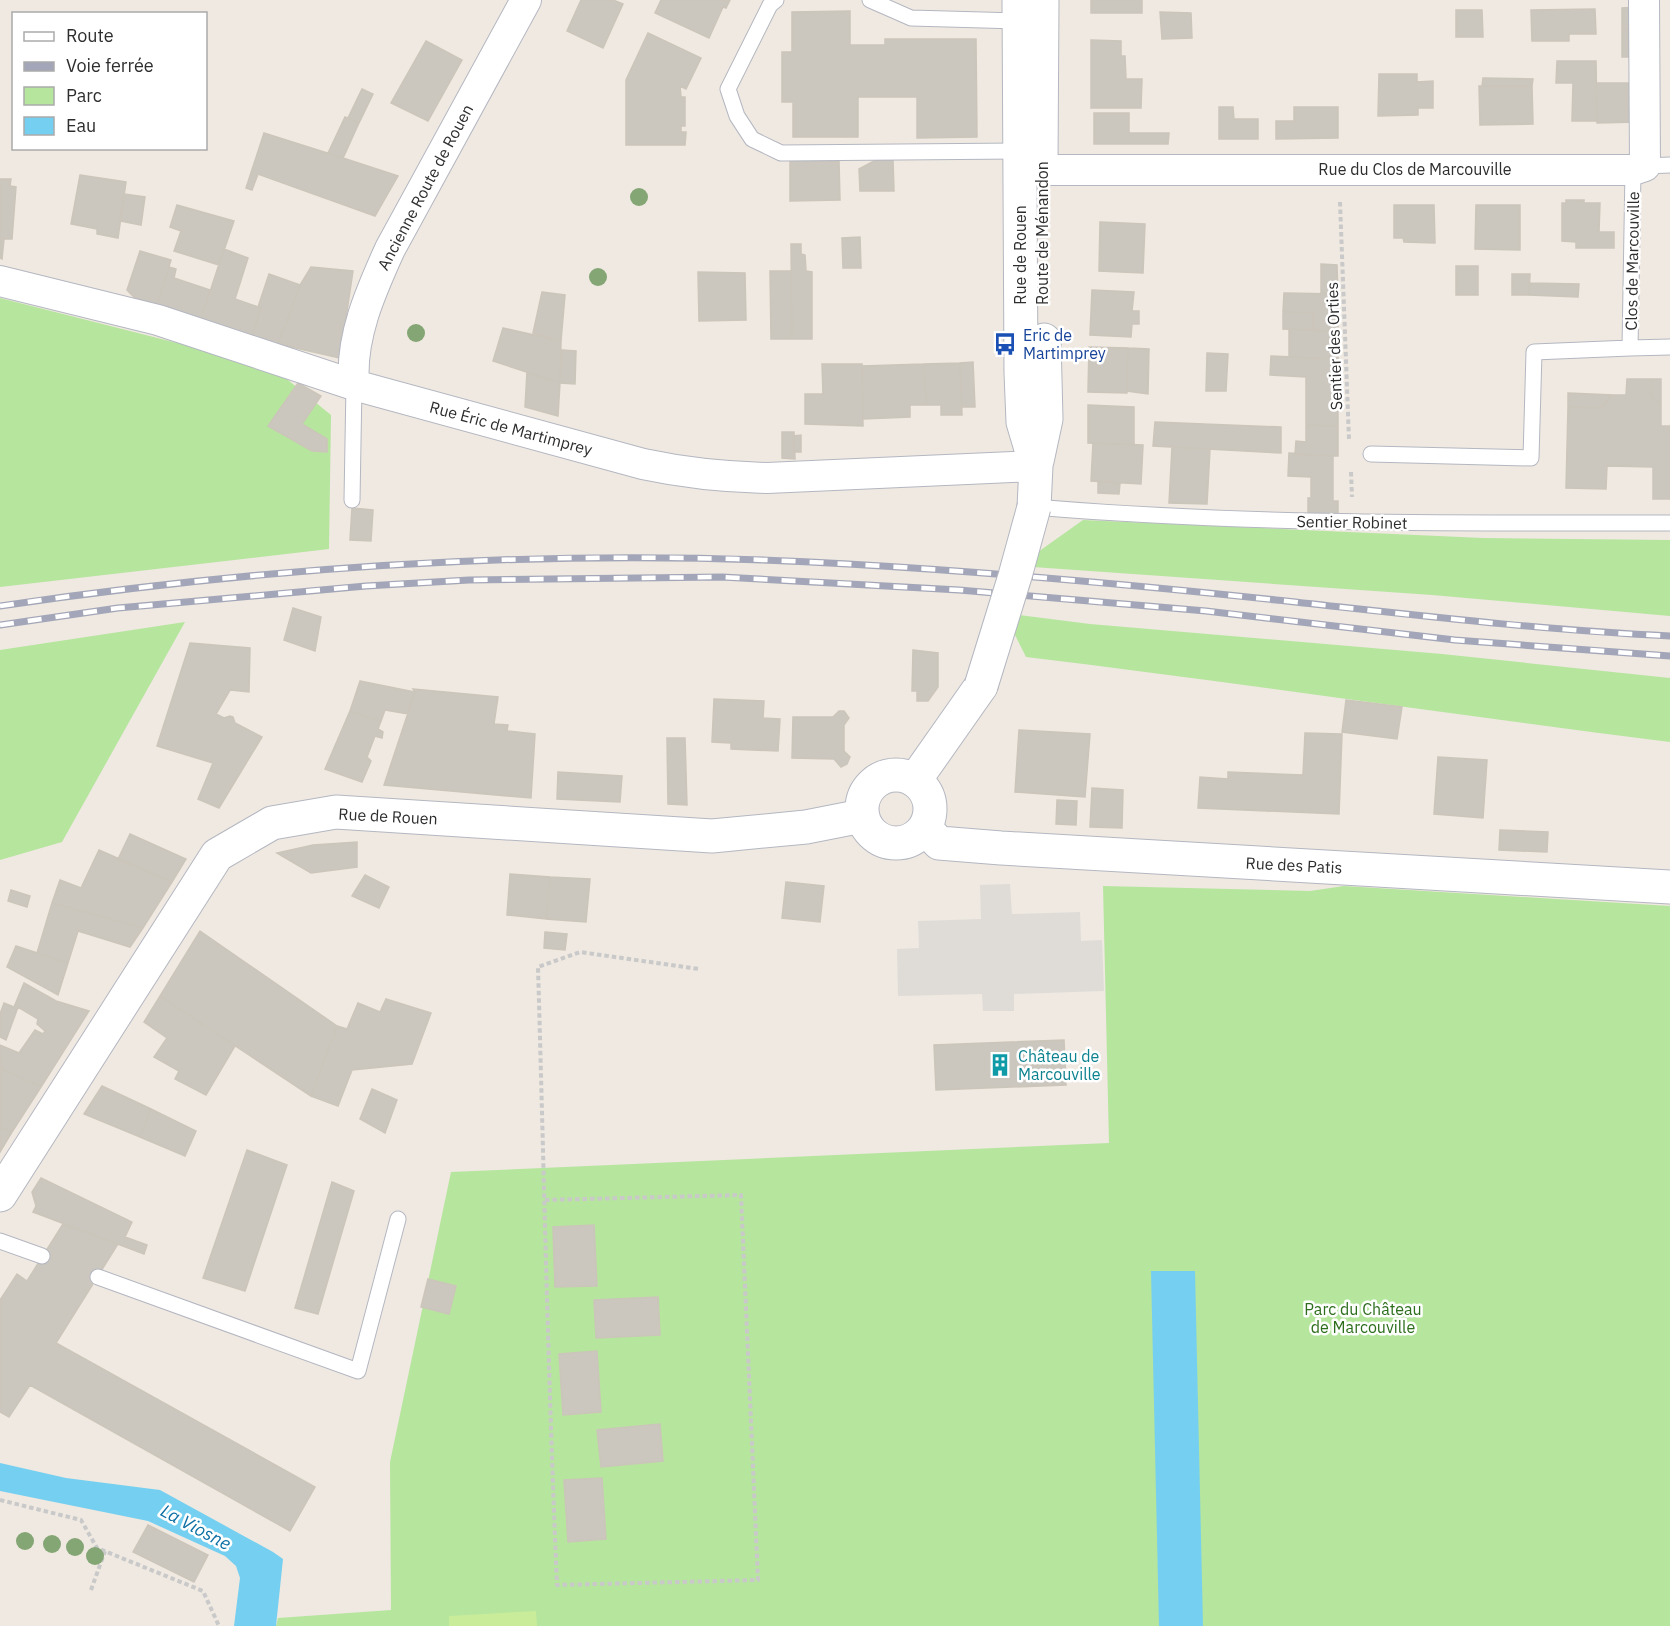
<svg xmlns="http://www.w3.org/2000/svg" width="1670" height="1626" font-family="'IBM Plex Sans',sans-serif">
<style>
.green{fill:#b6e59e}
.pitch{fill:#c9ec9a}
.plaza{fill:#dfdcd8}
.water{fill:#75cff0}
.building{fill:#cbc7bf;stroke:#cbc5ba;stroke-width:1.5}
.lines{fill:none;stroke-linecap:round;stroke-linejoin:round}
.service-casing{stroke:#b4b7c1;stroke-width:17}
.minor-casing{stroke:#b4b7c1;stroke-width:32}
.tertiary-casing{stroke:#b4b7c1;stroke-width:35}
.secondary-casing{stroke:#b4b7c1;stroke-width:35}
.path{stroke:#c9c9c9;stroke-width:4;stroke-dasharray:4.5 3;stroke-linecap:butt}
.service{stroke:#fff;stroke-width:15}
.minor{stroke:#fff;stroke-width:30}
.tertiary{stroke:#fff;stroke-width:33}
.secondary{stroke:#fff;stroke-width:33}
.rail-casing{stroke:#a3a6b8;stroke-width:7}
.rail{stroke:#fff;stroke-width:4.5;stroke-dasharray:14;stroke-linecap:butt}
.secondary-bridge-casing{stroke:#b4b7c1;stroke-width:35;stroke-linecap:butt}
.secondary-bridge{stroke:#fff;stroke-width:33}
.tree{fill:#84a574}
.labels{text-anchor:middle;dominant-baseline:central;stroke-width:5;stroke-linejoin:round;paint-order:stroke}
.street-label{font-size:16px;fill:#2e2e2e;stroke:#fff}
.transit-label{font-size:16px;fill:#164399;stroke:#fff;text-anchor:start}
.culture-label{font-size:16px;fill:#0d838f;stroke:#fff;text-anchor:start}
.park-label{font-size:16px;fill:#2c6e1b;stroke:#fff}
.water-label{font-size:18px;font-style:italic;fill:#0d6fa3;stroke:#fff}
</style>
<rect width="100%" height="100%" fill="#efe9e1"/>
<path class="green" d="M0,298L272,367L331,415L329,549L0,587Z
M1083,520L1483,538L1670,540V616L1432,595L1033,567L1038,552Z
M1019,615L1090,624L1442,654L1670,678V742C1455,715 1241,683 1026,657L1014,633Z
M185,622L62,842L0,860V650Z
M1103,886L1310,891L1344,886L1670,906V1626H276L278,1618L391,1610L390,1462L451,1172L1109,1143Z"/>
<path class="pitch" d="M536,1611L537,1626H449V1616Z"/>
<path class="plaza" d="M1010,884L1012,914L1080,912L1081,941L1102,940L1104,991L1014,994V1011H983L982,994L898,996L897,949L919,948L918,921L981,919L980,885Z"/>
<path class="water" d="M1151,1271H1195L1203,1626H1159Z
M0,1463L66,1478L160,1490L273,1552L283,1559L276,1626H234L240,1578L236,1566L225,1556L148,1521L0,1491Z"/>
<path class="building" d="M581,0H613L623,4L603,48L567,31Z
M661,0H730L726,8L723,7L709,38L655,13Z
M1091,0H1142V13H1091Z
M1639,7V30H1622V8Z
M1595,9L1596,34H1569V41H1532L1531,10Z
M1456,10H1482L1483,37H1456Z
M850,11V45H885V39H976L977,137L917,138V97H858V137H793V102H782V52H792V12Z
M1160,12L1191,13L1192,38L1162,39Z
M1622,30H1639V57H1622Z
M648,33L701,58L686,89L680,86L681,97H685V126H681V132H686L685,145H626V80Z
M1091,40L1121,41V56H1125L1126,79H1142L1141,108H1091Z
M426,41L462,60L428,121L391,103Z
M1557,61H1596L1597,121H1572L1573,83H1556Z
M1379,74H1417V82L1433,81V108H1418V115L1378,116Z
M1483,78L1533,79L1532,86H1482Z
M1596,83H1639V122L1597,123Z
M1479,86H1532L1533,124L1480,125Z
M362,89L373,94L359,123L348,118Z
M1219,107H1233L1234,119H1258V139H1219Z
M1294,107H1338V138L1276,139V121H1294Z
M1094,113H1129V133H1169L1168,144H1094Z
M345,117L359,123L343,158L328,153Z
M264,133L343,158L398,176L375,216L258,174L252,190L246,188Z
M893,160L894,191H860L859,169L874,161Z
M790,161H839L840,200L790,201Z
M80,175L126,182L118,238L97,234V229L71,224Z
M0,179H11L10,186L16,187L12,239H4L2,259L0,258Z
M124,194L145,197L141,225L120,221Z
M1566,200H1584V203H1600L1599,232H1614V248H1576V242L1562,241V203H1566Z
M177,205L234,221L219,265L174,251L181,231L170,227Z
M1394,205H1434L1435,243L1404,242L1403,238H1394Z
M1476,205H1520V250L1475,249Z
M1100,222L1145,224L1143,273L1099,271Z
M860,237L861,268H843L842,238Z
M791,244H801V254L805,255L806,271L812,272V339H792Z
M224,249L248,258L235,299L261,308L252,336L201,319Z
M140,251L171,260L157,304L134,297L127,290Z
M1321,264L1337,265L1338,294L1321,293Z
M1456,266H1478V295H1456Z
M169,267L176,269L174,278L210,290L201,319L157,304Z
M311,267L353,271L340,358L278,344L300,285Z
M770,271H791L792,339H771Z
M698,272L745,273L746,320L699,321Z
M269,274L300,285L278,344L252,336L261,308L258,307Z
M1512,274H1530L1529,295H1512Z
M1530,283L1579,284L1578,297L1529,295Z
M1092,290L1134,292L1132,311H1139V324H1132L1131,337L1090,335Z
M542,292L565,295L561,341L533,333Z
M1284,293L1338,294V332L1313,330V313L1283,312Z
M1283,312L1313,313V330L1283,329Z
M503,328L561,341L560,383L493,361Z
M1289,329L1338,332V359L1289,357Z
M1089,347L1128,348L1127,393L1088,392Z
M1128,348L1149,349L1148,394L1127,391Z
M562,350L576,351L575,384L560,383Z
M1207,353L1228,354L1226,391H1206Z
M1271,356L1338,359V426L1306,425V377L1270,375Z
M973,362L975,407H962L960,363Z
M960,363L962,415H941V405H926L924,364Z
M822,364H862L863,426L805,424V394H823Z
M924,364L926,405H910V417L863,419L862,366Z
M527,372L560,383L558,416L525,407Z
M1627,379H1652L1651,397L1661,405V426H1670V499H1653V467L1607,466L1606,489L1566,488L1568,407L1602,408L1612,395H1626Z
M1652,379H1661V405L1651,397Z
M298,383L321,396L302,424L327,439V452L312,451L268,426Z
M1568,393L1612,395L1602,408L1568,407Z
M1088,405L1134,407V445L1088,443Z
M1155,422L1281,427V453L1153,446Z
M1306,425L1338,426V456L1295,454L1296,441L1306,442Z
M782,432H794L795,459L782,458Z
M801,435V452H794V436Z
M1093,443L1143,445L1141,484L1091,481Z
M1172,447L1210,449L1207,504L1169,503Z
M1289,453L1333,456V501H1338V515L1308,513V498H1311V477L1288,476Z
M1098,482L1120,483L1119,494L1098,493Z
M352,508L373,510L371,541L350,540Z
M293,608L321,617L315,651L284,640Z
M190,643L250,648L249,692L230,690L216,714L224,718L230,716L233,717L235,723L262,737L219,808L198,799L213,763L157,746Z
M913,650L938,653V687L928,701H917V691H912Z
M360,681L415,692L408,714L385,710L381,721L350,711Z
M413,689L498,697L494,724L508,725L507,731L535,734L531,798L384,785L415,692Z
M714,699L764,701L763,718L780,719L778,751L731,749V743L712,742Z
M1346,700L1402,707L1397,739L1342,732Z
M350,711L381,721L378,729L383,732L382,738L375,736L367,757L371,761L362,782L325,769Z
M839,711H844L849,718L844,725V751L850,757L847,764L841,767L834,759L792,758L793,717H833Z
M1019,730L1090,734L1085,797L1015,792Z
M1305,733L1342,734L1339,814L1198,808L1200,777L1228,779V772L1303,775Z
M667,738H685L687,805L668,804Z
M1438,757L1487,760L1483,818L1434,814Z
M558,772L622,776L620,802L557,799Z
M1092,788L1123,790L1122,828L1090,827Z
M1057,800L1077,801L1076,825L1056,824Z
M1500,830L1548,832L1547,852L1499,850Z
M130,834L186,859L172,882L118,859Z
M357,842V867L311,873L277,853L313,845Z
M99,850L172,882L143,928L52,903L60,880L81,888Z
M510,874L550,877L546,919L507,915Z
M365,875L389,887L379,908L352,896Z
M550,877L590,879L586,922L546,919Z
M786,882L824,886L820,922L782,918Z
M11,890L30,896L27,907L8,901Z
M52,903L143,928L130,947L78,931L68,963L37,953Z
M200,931L337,1026L311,1096L160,996Z
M545,932L567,934L565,950L544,948Z
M16,946L68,963L58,995L7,967Z
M24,983L56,1001L89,1011L41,1087L0,1068V1045L19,1053L35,1030L43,1034L45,1031L37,1024L38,1019L18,1007L6,1040L0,1037V1014L4,1003L14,1007Z
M160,996L235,1046L206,1095L175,1079L179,1071L154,1057L167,1038L144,1022Z
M386,999L431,1013L412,1064L352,1070L338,1106L311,1096L337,1026L347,1029L358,1003L380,1012Z
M1064,1040L1066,1085L936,1090L934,1045Z
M0,1068L41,1087L12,1132L0,1127Z
M102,1086L151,1109L140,1137L84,1114Z
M372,1089L397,1100L385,1133L360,1119Z
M151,1109L196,1131L185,1156L140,1137Z
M0,1127L12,1132L0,1152Z
M247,1150L287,1165L245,1291L203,1278Z
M41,1178L132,1222L125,1237L147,1245L144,1254L33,1212L36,1206L32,1192Z
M332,1182L354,1191L318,1314L295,1308Z
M63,1224L118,1244L56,1343L315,1487L290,1531L30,1385L9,1417L0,1412V1300L17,1274L27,1281Z
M594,1225L597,1286L555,1287L553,1227Z
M428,1279L456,1286L449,1314L421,1307Z
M658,1297L660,1335L596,1338L594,1300Z
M597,1351L601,1412L563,1415L559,1354Z
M660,1424L663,1461L601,1467L597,1430Z
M602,1478L606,1539L568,1542L564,1480Z
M148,1525L208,1555L194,1582L133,1552Z"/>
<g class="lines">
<g class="service-casing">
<path id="service" d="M776,0L770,5L728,89L737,116L752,139L781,153L1024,151
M870,0L911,18L1022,21
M1645,166L1670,165
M1633,170L1630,348L1670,347
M1371,454L1531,458L1534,352L1630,348
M352,500L354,385
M1034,507C1246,525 1458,523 1670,523
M0,1241L42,1256
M98,1277L358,1371L398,1219"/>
</g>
<g class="minor-casing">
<path id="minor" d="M1019,170H1633L1645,166L1644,0
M0,281L158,320L354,385L643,464C685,473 724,477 767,478L1036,466
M354,385C350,337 371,291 390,249L526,0"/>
</g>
<g class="tertiary-casing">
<path id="tertiary" d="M0,1195L217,855L272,823L336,812L712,836L806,827L862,816"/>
</g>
<g class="secondary-casing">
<path id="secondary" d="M1019,0L1021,373L1023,422L1036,466L1034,507
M1041,165L1042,0
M1037,461L1046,419L1044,340
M862 809a34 34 0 1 1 68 0a34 34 0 1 1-68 0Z
M915,780L981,686
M925,828L939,843L1001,848L1670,887"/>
</g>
<path class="path" d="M1340,202L1349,440
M1351,472L1352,497
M545,1200L741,1195L758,1580L557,1585C548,1379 544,1173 538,967L580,952L699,969
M0,1500L81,1520L97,1548L203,1591L219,1626
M91,1590L105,1551"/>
<use href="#service" class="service"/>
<use href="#minor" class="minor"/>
<use href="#tertiary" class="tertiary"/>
<use href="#secondary" class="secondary"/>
<g class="rail-casing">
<path id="rail" d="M0,606C280,565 565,547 848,564C991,572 1134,585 1276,600C1407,614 1538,630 1670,636
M0,625L118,608L366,586L469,580L722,577L959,590L1206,611L1455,640L1670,656"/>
</g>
<use href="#rail" class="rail"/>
<g class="secondary-bridge-casing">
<path id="secondary-bridge" d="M981,686L1015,576L1034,507"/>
</g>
<use href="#secondary-bridge" class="secondary-bridge"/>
</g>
<g class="tree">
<circle cx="639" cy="197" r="9"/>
<circle cx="598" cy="277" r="9"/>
<circle cx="416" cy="333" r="9"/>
<circle cx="25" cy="1541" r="9"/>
<circle cx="52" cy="1544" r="9"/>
<circle cx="75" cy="1547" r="9"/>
<circle cx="95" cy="1556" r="9"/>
</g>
<defs>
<g id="bus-bare" transform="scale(1.8)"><path d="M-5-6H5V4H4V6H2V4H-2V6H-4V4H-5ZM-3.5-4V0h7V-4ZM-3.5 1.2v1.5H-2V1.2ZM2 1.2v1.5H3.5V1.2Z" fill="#1a4fb4" stroke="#fff" stroke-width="2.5" paint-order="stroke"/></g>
<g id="building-bare" transform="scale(1.8)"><path d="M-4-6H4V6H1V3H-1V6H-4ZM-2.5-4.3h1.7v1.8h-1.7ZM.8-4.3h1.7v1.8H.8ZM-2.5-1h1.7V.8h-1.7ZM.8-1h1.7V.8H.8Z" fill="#0f9aa8" stroke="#fff" stroke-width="2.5" paint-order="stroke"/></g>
</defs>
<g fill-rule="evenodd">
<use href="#bus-bare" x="1005" y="344"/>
<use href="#building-bare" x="1000" y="1065"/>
</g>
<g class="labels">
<g class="street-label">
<text x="1415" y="169">Rue du Clos de Marcouville</text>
<text transform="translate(425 187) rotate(-62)">Ancienne Route de Rouen</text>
<text transform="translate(1042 233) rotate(-90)">Route de Ménandon</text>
<text transform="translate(1020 255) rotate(-90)">Rue de Rouen</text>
<text transform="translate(1632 261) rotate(-89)">Clos de Marcouville</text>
<text transform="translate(1334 346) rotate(-92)">Sentier des Orties</text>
<text transform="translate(511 428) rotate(15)">Rue Éric de Martimprey</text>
<text transform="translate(1352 522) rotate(1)">Sentier Robinet</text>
<text transform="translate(388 816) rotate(3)">Rue de Rouen</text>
<text transform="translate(1294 865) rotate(3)">Rue des Patis</text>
</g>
<g class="transit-label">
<text x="1023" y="335">Eric de<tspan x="1023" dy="18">Martimprey</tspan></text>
</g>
<g class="culture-label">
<text x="1018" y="1056">Château de<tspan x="1018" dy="18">Marcouville</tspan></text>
</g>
<g class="park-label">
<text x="1363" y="1309">Parc du Château<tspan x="1363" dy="18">de Marcouville</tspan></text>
</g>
<g class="water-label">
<text transform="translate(196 1527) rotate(28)">La Viosne</text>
</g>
</g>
<rect x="12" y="12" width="195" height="138" fill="#ffffff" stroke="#ababab" stroke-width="1.5"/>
<rect x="24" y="32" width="30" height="9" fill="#ffffff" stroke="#ababab" stroke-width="1.5"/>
<text x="66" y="42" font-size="18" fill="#2e2e2e">Route</text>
<rect x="24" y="62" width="30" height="9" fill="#a3a6b8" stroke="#ababab" stroke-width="1.5"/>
<text x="66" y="72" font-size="18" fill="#2e2e2e">Voie ferrée</text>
<rect x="24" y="87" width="30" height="18" fill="#b6e59e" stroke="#ababab" stroke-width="1.5"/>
<text x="66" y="102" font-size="18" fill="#2e2e2e">Parc</text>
<rect x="24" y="117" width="30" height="18" fill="#75cff0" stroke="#ababab" stroke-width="1.5"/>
<text x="66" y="132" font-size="18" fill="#2e2e2e">Eau</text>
</svg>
